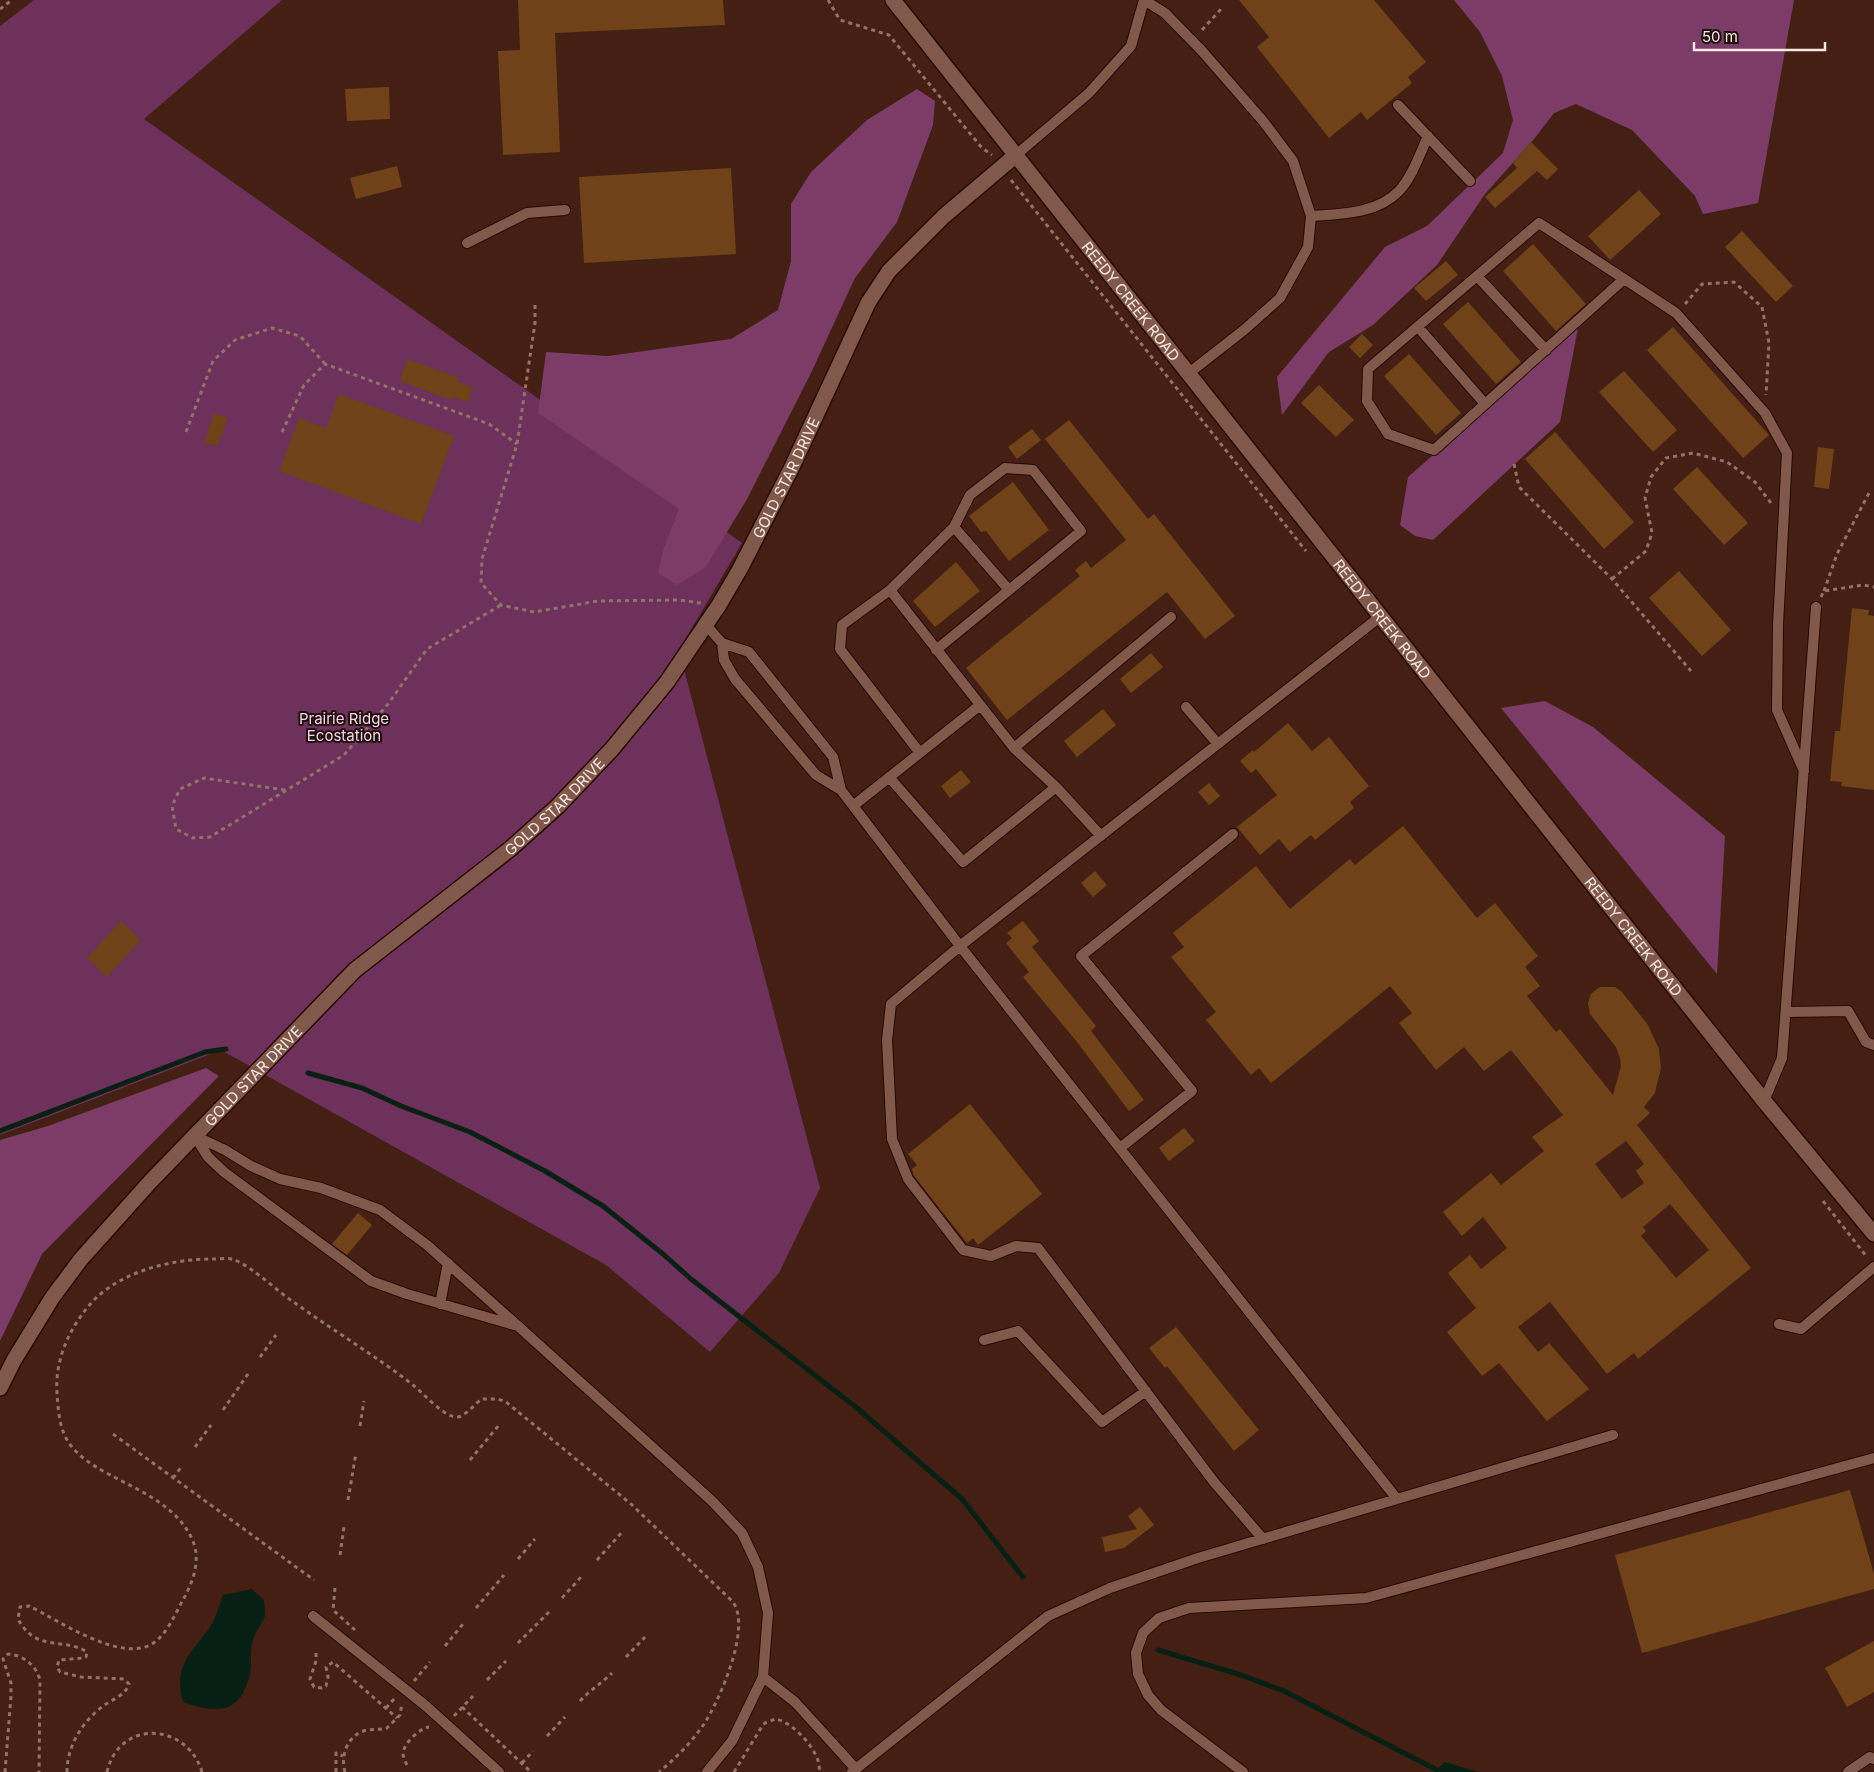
<svg xmlns="http://www.w3.org/2000/svg" width="1874" height="1772" font-family="Inter,sans-serif">
<style>
.green{fill:#6d315b}
.forest{fill:#7b3c68}
.water{fill:#062114}
.lines{fill:none;stroke-linecap:round;stroke-linejoin:round}
.stream{stroke:#062114;stroke-width:5}
.building{fill:#6f4218;fill-rule:evenodd}
.lane-casing{stroke:#290800;stroke-width:12}
.secondary-casing{stroke:#290800;stroke-width:18}
.path{stroke:#907268;stroke-width:3;stroke-dasharray:4 4;stroke-linecap:butt}
.lane{stroke:#81594a;stroke-width:10}
.secondary{stroke:#81594a;stroke-width:15}
.labels{text-anchor:middle;dominant-baseline:central;stroke-width:4;stroke-linejoin:round;paint-order:stroke}
.street-label{font-size:15px;fill:#fce8e1;stroke:#1f0f0a}
.park-label{font-size:15px;fill:#f9d2eb;stroke:#1f0f0a}
</style>
<rect width="100%" height="100%" fill="#442014"/>
<path class="green" d="M34,0H282L144,119L742,543L679,650L820,1188L779,1273L710,1352L606,1265L221,1050L0,1135V26Z"/>
<path class="forest" d="M1454,0H1794L1758,203L1703,214L1695,196L1632,130L1576,104L1554,113L1534,139L1485,194L1437,265L1373,325L1329,352L1282,415L1277,377L1385,247L1427,226L1503,153L1513,120L1502,76L1480,32Z
M917,89L935,101L933,125L897,222L855,278L811,373L747,499L706,567L677,585L658,573L663,550L679,509L538,413L546,352L608,356L731,339L778,310L791,261V204L811,172L867,120Z
M1578,328L1560,422L1433,540L1415,536L1400,525L1408,477Z
M1545,701L1593,727L1725,836L1717,974L1501,708Z
M206,1068L219,1076L42,1254L0,1341V1140L48,1126Z"/>
<path class="water" d="M252,1589L264,1600C264,1605 266,1611 265,1616C262,1625 254,1633 252,1644C250,1654 252,1664 250,1674C240,1715 217,1714 183,1702C173,1669 189,1655 208,1630C215,1621 219,1606 223,1595Z
M1445,1762L1479,1772H1434Z"/>
<g class="lines">
<path class="stream" d="M308,1073L362,1088L401,1106L470,1132L545,1171L603,1206L663,1254L691,1279L857,1408L962,1499L1023,1577
M0,1131L205,1052L226,1049
M1158,1650L1241,1675L1284,1691L1435,1769"/>
</g>
<path class="building" d="M518,0H723L725,25L555,33L560,152L503,155L498,51L520,50Z
M1239,0H1374L1426,62L1408,77L1412,83L1367,120L1361,112L1329,138L1257,47L1269,37Z
M389,87L390,119L347,121L345,89Z
M1531,142L1558,169L1547,180L1537,171L1495,208L1485,197L1517,168L1513,163Z
M397,166L402,187L356,199L350,178Z
M731,168L736,254L584,263L579,177Z
M1639,190L1661,214L1610,260L1588,236Z
M1742,231L1793,286L1776,302L1725,247Z
M1533,244L1586,304L1556,331L1503,271Z
M1446,261L1458,275L1426,301L1414,288Z
M1468,302L1521,362L1496,384L1443,324Z
M1673,327L1769,435L1743,458L1647,350Z
M1362,334L1373,345L1360,358L1349,347Z
M1409,354L1461,413L1436,435L1384,376Z
M407,359L459,378L458,382L473,387L468,402L452,397L451,400L400,381Z
M1624,371L1677,430L1653,452L1599,392Z
M1319,385L1354,420L1336,437L1301,403Z
M339,394L454,436L421,524L279,471L299,418L326,428Z
M214,413L228,418L217,446L204,443Z
M1069,420L1148,519L1154,514L1235,616L1205,639L1167,592L1007,720L966,668L1080,576L1075,570L1086,561L1091,568L1126,540L1045,439Z
M1032,429L1041,440L1017,459L1008,447Z
M1555,432L1634,522L1604,549L1525,459Z
M1818,447L1834,449L1829,489L1814,487Z
M1697,467L1748,523L1724,545L1673,489Z
M1013,482L1049,530L1009,561L986,531L981,532L969,516Z
M956,562L980,591L935,627L913,601Z
M1679,571L1731,630L1702,656L1649,598Z
M1852,608L1869,610L1868,615L1874,616V790L1841,786L1842,782L1830,781L1835,731H1840Z
M1151,653L1163,667L1131,693L1120,679Z
M1103,709L1116,725L1077,757L1064,741Z
M1288,723L1312,751L1329,737L1369,786L1350,802L1354,808L1315,840L1311,835L1290,852L1279,839L1260,855L1237,827L1277,795L1256,769L1251,773L1240,761L1253,750L1254,752Z
M961,770L971,782L950,798L941,786Z
M1209,783L1220,796L1209,805L1198,792Z
M1403,826L1477,918L1495,903L1538,956L1525,967L1540,986L1527,996L1556,1032L1560,1029L1613,1095L1621,1066L1620,1058L1616,1047L1590,1014L1588,1003L1591,994L1600,987H1615L1622,992L1648,1025L1659,1049L1661,1068L1655,1093L1644,1107L1650,1113L1637,1125L1751,1268L1638,1359L1634,1353L1607,1374L1550,1302L1518,1327L1538,1352L1549,1343L1589,1389L1547,1421L1499,1363L1482,1376L1447,1332L1476,1308L1448,1273L1470,1255L1481,1269L1507,1248L1483,1217L1462,1236L1443,1212L1491,1173L1501,1185L1544,1151L1532,1137L1563,1115L1511,1050L1484,1071L1464,1047L1436,1070L1399,1023L1412,1013L1390,986L1271,1083L1259,1068L1251,1075L1206,1020L1216,1012L1171,957L1184,947L1173,933L1256,866L1290,909L1350,859L1355,865ZM1626,1141L1644,1164L1636,1171L1644,1183L1622,1199L1595,1164ZM1670,1204L1709,1250L1676,1278L1641,1236L1646,1231L1643,1227Z
M1095,871L1107,885L1093,897L1081,883Z
M121,921L141,940L107,977L87,958Z
M1023,921L1039,941L1032,947L1096,1026L1091,1031L1144,1100L1129,1111L1077,1042L1023,977L1029,972L1006,943L1012,938L1007,933Z
M970,1104L1042,1194L978,1245L973,1238L967,1243L914,1176L912,1169L917,1165L908,1154Z
M1184,1128L1195,1141L1169,1161L1159,1148Z
M358,1213L372,1225L347,1255L332,1244Z
M1176,1327L1259,1430L1234,1451L1167,1366L1165,1368L1149,1348Z
M1850,1490L1874,1574V1589L1642,1653L1615,1555Z
M1140,1507L1154,1525L1124,1548L1105,1552L1102,1537L1137,1529L1128,1516Z
M1874,1641V1692L1847,1707L1825,1668Z"/>
<g class="lines">
<g class="lane-casing">
<path id="lane" d="M1144,0L1165,13L1202,51L1263,121L1293,161L1311,216L1308,247L1280,298L1244,330L1189,373
M1398,105L1470,181
M1016,155L1089,93L1131,46L1144,0
M1311,216C1341,214 1377,214 1399,191C1412,177 1420,154 1428,136
M467,243L527,213L565,210
M1477,276L1546,350
M1624,279L1434,450L1388,434L1367,401L1368,369L1539,223L1676,313L1765,413L1787,453L1778,625L1777,710L1804,771
M1418,327L1485,404
M954,527L1009,590
M890,590L1014,748L1056,787L1101,836
M706,625L722,643L749,652L833,757L841,790
M722,643L724,660L735,679L816,775L841,790L960,946L1397,1499
M1186,707L1218,744
M1014,748L1171,617
M920,753L840,649L842,625L890,590L954,527L970,495L1005,468L1033,470L1081,531L936,650
M889,777L963,862L1056,787
M853,806L979,706
M1786,1012L1848,1011L1866,1042L1874,1045
M1764,1101L1782,1058L1816,607
M195,1136L225,1150L251,1166L280,1179L321,1188L380,1210L427,1245L518,1326L712,1501L742,1533L758,1567L768,1613L763,1677L732,1741L707,1772
M195,1136L208,1157L224,1172L371,1281L407,1294L514,1325
M1120,1148L1192,1091L1081,956L1233,834
M440,1304L448,1263
M1779,1324L1801,1329L1874,1267
M984,1340L1018,1331L1102,1422L1146,1391
M1263,1539L1214,1482L1038,1248L1016,1246L991,1256L963,1250L908,1179L892,1139L887,1040L891,1004L960,946L1381,616
M313,1616L426,1706L499,1772
M763,1677L795,1702L856,1769
M852,1772L1048,1616L1110,1588L1198,1558L1613,1435
M1243,1772L1161,1710L1148,1695L1138,1674L1136,1653L1143,1633L1159,1618L1189,1608L1366,1598L1874,1458
M1848,1772L1870,1757L1874,1759"/>
</g>
<g class="secondary-casing">
<g id="secondary">
<path id="s1" d="M893,0L1764,1101L1874,1234"/>
<path id="s2" d="M0,1388L14,1360L52,1298L81,1259L150,1182L355,970L510,849L558,806L612,749L667,682L719,605L740,569L791,469L868,303L889,271L944,216L1016,155"/>
</g>
</g>
<path class="path" d="M828,0L840,20L889,35L982,148L992,155
M0,9L12,0
M1202,30L1222,8
M1011,180L1306,551
M1685,304L1702,284L1734,282L1762,307L1769,343L1766,395
M535,305V323L517,444L482,559L481,583L501,605L534,612L598,601L679,600L701,603
M186,432L213,361L235,340L272,328L300,336L325,364
M282,432L304,385L325,364L489,424L517,444
M1514,464L1519,487L1612,579L1691,671
M1612,579L1646,551L1652,533L1645,498L1651,477L1666,458L1693,453L1727,462L1755,482L1771,503
M1824,591L1837,554L1869,493
M1821,597L1824,591L1863,585L1874,587
M285,790L204,778L180,789L172,806L176,829L193,838L210,837L344,755L388,704L427,649L501,605
M1823,1201L1867,1257
M260,1357L276,1335
M223,1410L248,1374
M360,1426L364,1401
M113,1434L314,1580
M195,1447L211,1425
M470,1460L499,1425
M173,1478L182,1466
M348,1500L356,1453
M340,1555L344,1527
M518,1559L535,1539
M597,1560L623,1531
M335,1588L333,1610L355,1630
M562,1598L581,1577
M476,1608L504,1575
M518,1643L549,1612
M445,1646L463,1624
M316,1653V1661L310,1679L314,1687L322,1688L326,1686L328,1677L326,1667L333,1662L397,1718
M626,1657L645,1637
M487,1680L506,1661
M414,1681L430,1662
M580,1701C590,1690 602,1683 612,1673
M462,1707L531,1772
M386,1708L395,1698
M454,1716L473,1696
M547,1736L565,1717
M522,1763L533,1751
M407,1765C405,1761 403,1757 403,1753C404,1743 420,1728 429,1727
M5,1772L11,1696V1683L3,1659L8,1654C23,1655 36,1665 40,1680L39,1772
M67,1772C67,1746 82,1722 103,1706C111,1700 126,1695 129,1684L124,1679L81,1677L60,1672L57,1667L59,1660L83,1658L86,1657L87,1652C64,1637 36,1653 18,1619L20,1607L29,1606C58,1620 120,1663 152,1644C167,1635 176,1612 184,1598C194,1580 201,1558 192,1539C168,1486 88,1480 66,1438C59,1425 58,1408 57,1393C55,1362 67,1333 87,1308C114,1273 169,1259 212,1259C220,1259 230,1257 237,1261C256,1270 277,1291 295,1303C334,1331 376,1356 413,1385C423,1393 446,1419 458,1417C466,1416 475,1403 482,1399H498L506,1402L631,1504L732,1601C753,1626 719,1701 704,1724C692,1742 675,1759 659,1772
M107,1772C119,1719 187,1722 202,1772
M336,1772V1753L343,1756
M345,1772C340,1755 348,1734 367,1730C374,1729 381,1730 387,1728L400,1715L402,1703
M734,1772L761,1728L765,1723L775,1719C793,1721 823,1754 819,1772"/>
<use href="#lane" class="lane"/>
<use href="#secondary" class="secondary"/>
</g>
<g class="labels">
<g class="street-label">
<text stroke="none"><textPath href="#s1" startOffset="384">REEDY CREEK ROAD</textPath></text>
<text stroke="none"><textPath href="#s2" startOffset="1214">GOLD STAR DRIVE</textPath></text>
<text stroke="none"><textPath href="#s1" startOffset="789">REEDY CREEK ROAD</textPath></text>
<text stroke="none"><textPath href="#s2" startOffset="809">GOLD STAR DRIVE</textPath></text>
<text stroke="none"><textPath href="#s1" startOffset="1194">REEDY CREEK ROAD</textPath></text>
<text stroke="none"><textPath href="#s2" startOffset="404">GOLD STAR DRIVE</textPath></text>
</g>
<g class="park-label">
<text x="344" y="718">Prairie Ridge<tspan x="344" dy="17">Ecostation</tspan></text>
</g>
</g>
<path d="M1694 42v8h131v-8" fill="none" stroke="#fce8e1" stroke-width="2.5"/>
<text x="1702" y="42" font-size="15" fill="#fce8e1" stroke="#1f0f0a" stroke-width="4" paint-order="stroke">50 m</text>
</svg>
